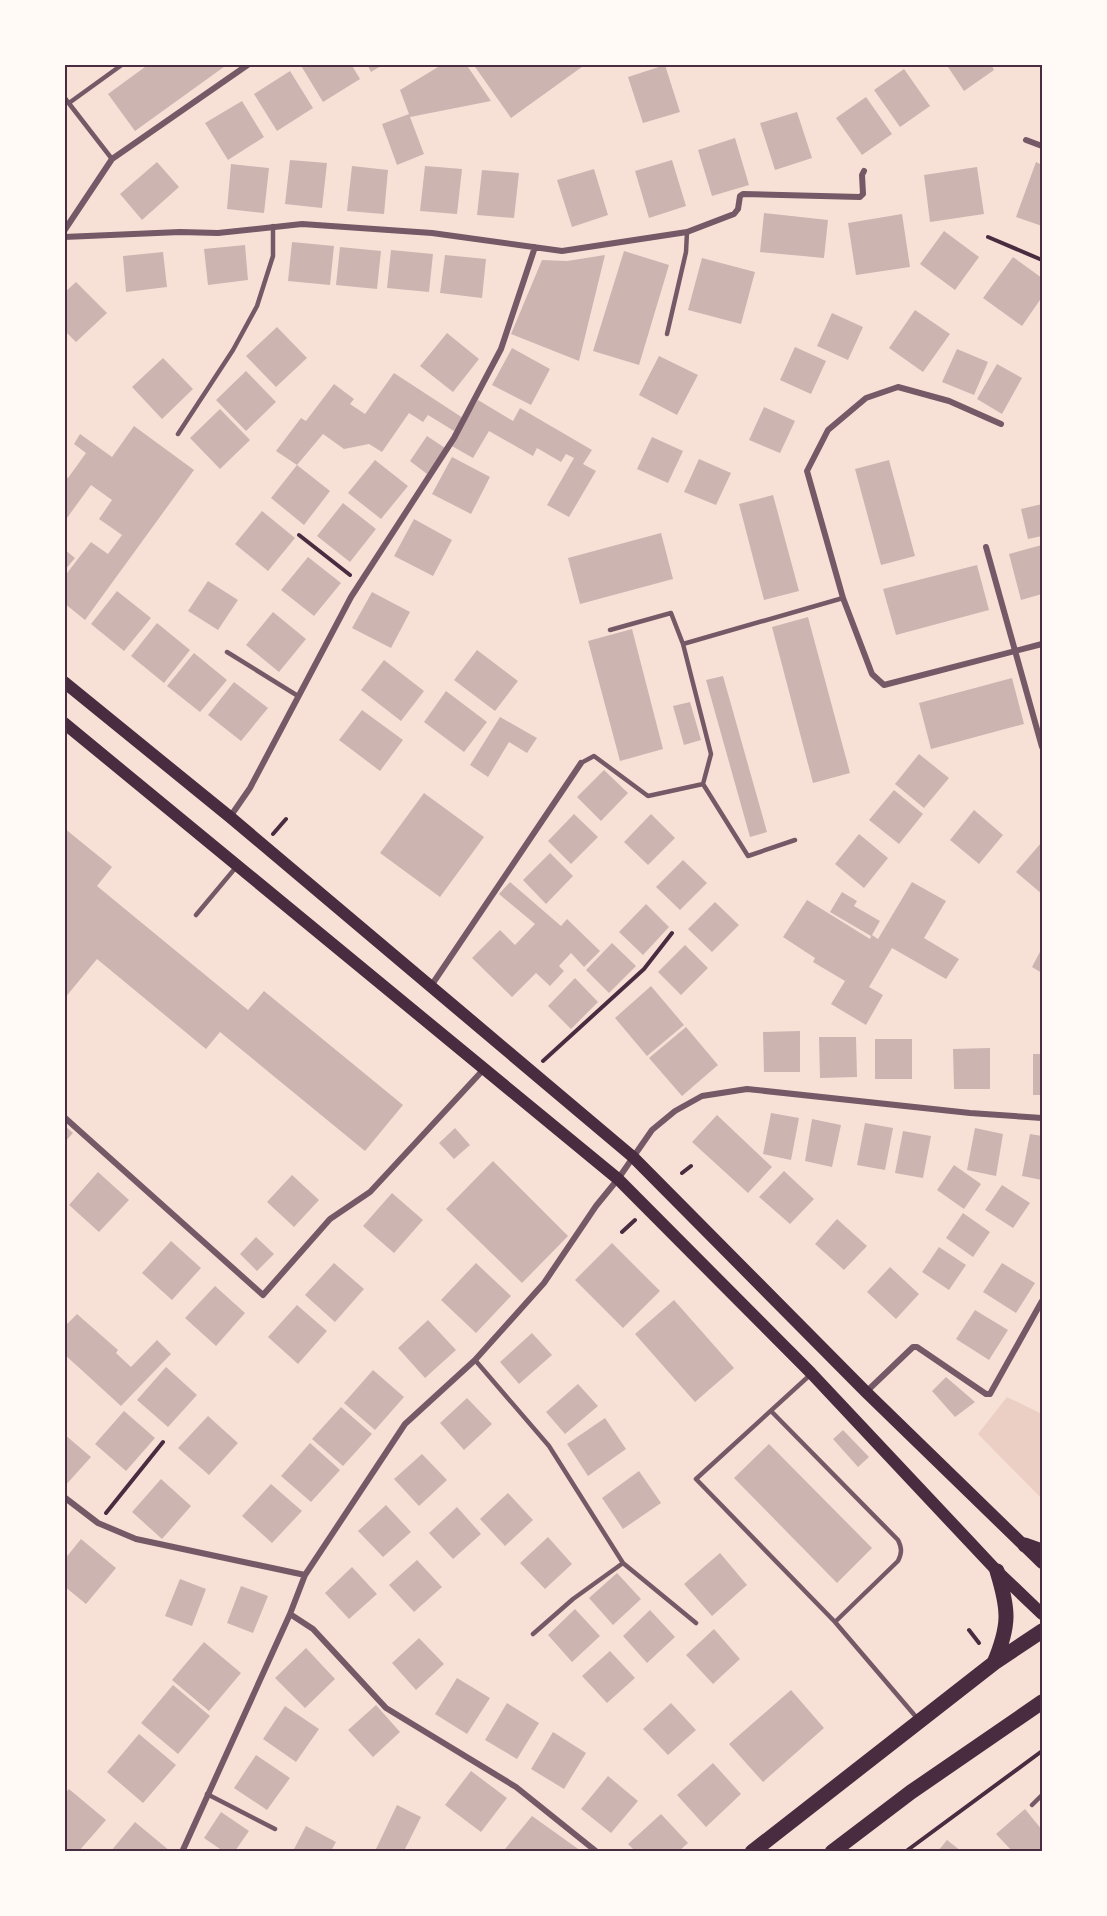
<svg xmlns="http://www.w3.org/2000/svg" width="1107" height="1916" font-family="'Fira Sans Condensed',sans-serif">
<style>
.green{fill:#ebcfc5}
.building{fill:#ccb4b1}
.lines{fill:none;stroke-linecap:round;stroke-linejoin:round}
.path{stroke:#4a2c40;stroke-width:4}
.service{stroke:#755966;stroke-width:4.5}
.minor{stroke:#755966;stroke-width:6}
.secondary{stroke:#4a2c40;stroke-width:12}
.primary{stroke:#4a2c40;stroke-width:15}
.neatline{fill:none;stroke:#4a2c40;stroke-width:2}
</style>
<rect width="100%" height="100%" fill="#f7e1d7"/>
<path class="green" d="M1007,1397L1042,1414V1499L978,1434Z"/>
<path class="building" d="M149,64H228L135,131L108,94Z
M300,64H351L360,79L323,102Z
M367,64H384L371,72Z
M443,64H466L491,101L410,117L424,154L397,165L382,124L409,114L400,90Z
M473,64H586L511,118Z
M946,64H991L994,70L964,91Z
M665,65L680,112L643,123L628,77Z
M904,69L930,106L900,127L874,90Z
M290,71L313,108L277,131L254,94Z
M866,97L892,134L862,155L836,118Z
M242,101L264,137L228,160L205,123Z
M797,112L812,158L775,170L760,123Z
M735,138L749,185L712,196L698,150Z
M290,160L327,163L322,208L285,204Z
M672,160L686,206L649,218L635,171Z
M157,162L179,187L142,220L120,194Z
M1036,162L1042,165V226L1016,217Z
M231,164L269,168L264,213L227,209Z
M352,166L388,170L384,214L347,211Z
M425,166L462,169L457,214L420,211Z
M977,167L984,214L930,222L924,175Z
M594,169L608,215L572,227L557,180Z
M482,170L519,173L514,218L477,215Z
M764,213L828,220L824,258L760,252Z
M902,214L910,267L856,275L848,223Z
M944,231L979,257L955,290L920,264Z
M292,242L334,246L330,285L288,281Z
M245,245L248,280L208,285L204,249Z
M340,247L381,251L377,289L336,285Z
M391,250L433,254L429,292L387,288Z
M624,251L669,265L639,365L593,351Z
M163,252L167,287L126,292L123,256Z
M445,255L486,259L482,298L440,293Z
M605,255L579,361L511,334L542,260L567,261Z
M1013,257L1042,278V297L1022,326L983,298Z
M702,258L755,272L741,324L688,310Z
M76,282L107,313L76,342L64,330V293Z
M915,310L950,334L923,372L889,348Z
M832,313L863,327L848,360L817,346Z
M277,327L307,358L276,387L246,356Z
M447,333L479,359L453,392L420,366Z
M795,347L826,361L811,394L780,380Z
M512,348L550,369L531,405L492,385Z
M957,349L988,362L974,395L942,382Z
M659,356L698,375L677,415L639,395Z
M163,358L193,389L162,419L132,387Z
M997,364L1022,378L1002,414L977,399Z
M246,371L276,402L246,431L216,400Z
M394,373L463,418L454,431L428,415L423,422L409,413L382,452L369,444L344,449L323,434L297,465L276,451L301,418L306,421L334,384L354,399L350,404L365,414Z
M478,400L513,421L520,408L592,450L583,464L596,471L569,517L547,505L574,458L566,454L561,462L537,448L533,456L489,431L473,458L450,445Z
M764,407L795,421L780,453L749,440Z
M220,409L250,440L220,469L190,438Z
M134,426L194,470L85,620L64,603V577L91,542L108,554L122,535L99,519L112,500L91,485L64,522V475L68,478L86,453L74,444L80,434L112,457Z
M427,436L445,448L427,474L410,461Z
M652,437L683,451L668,483L637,469Z
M452,457L490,477L471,514L432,494Z
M699,459L731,473L716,505L684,492Z
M375,460L408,486L381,519L348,493Z
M889,460L915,556L881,565L855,469Z
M297,465L330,491L304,525L271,498Z
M773,495L799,591L764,600L739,504Z
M343,503L376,529L350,562L317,536Z
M1042,504V536L1028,539L1021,509Z
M262,511L295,538L268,571L235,544Z
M414,519L452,540L433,576L394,556Z
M661,533L673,579L580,604L568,558Z
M1042,545V594L1021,600L1009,554Z
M64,549L75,558L64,571Z
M308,557L341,583L314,616L281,590Z
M977,565L989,610L896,635L883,589Z
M208,581L238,600L218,630L188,611Z
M117,591L151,618L124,651L91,624Z
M372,592L410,612L391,648L352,628Z
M273,612L306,639L279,672L246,645Z
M808,617L850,773L813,783L772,627Z
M157,623L190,650L164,683L131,656Z
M632,629L663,749L620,761L588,641Z
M477,650L518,681L495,711L454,680Z
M194,653L227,680L200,712L167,686Z
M384,660L424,691L401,721L361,690Z
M723,676L767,832L750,837L706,680Z
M1012,678L1024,724L931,749L919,703Z
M234,682L268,708L241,741L208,715Z
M446,691L487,722L464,752L424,722Z
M690,702L701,740L684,745L673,706Z
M362,710L403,740L380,771L339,740Z
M500,717L537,738L527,753L509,742L488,777L470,765Z
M919,754L949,778L924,808L895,784Z
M604,770L628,793L601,821L577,797Z
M894,790L923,814L899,844L869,820Z
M424,793L484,837L440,897L380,853Z
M974,810L1003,835L979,864L950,840Z
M574,814L598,837L571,864L548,841Z
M651,814L675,838L648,865L624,842Z
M64,828L112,867L97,886L176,951L248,1010L264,991L403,1105L365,1151L220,1032L206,1049L97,959L64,999Z
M859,834L888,858L864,888L835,864Z
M1041,843L1042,844V894L1016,872Z
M550,853L573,876L546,904L523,880Z
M683,860L707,883L680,910L656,887Z
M510,882L561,926L567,919L600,951L584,967L571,953L559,966L564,971L550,986L536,973L512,997L472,958L500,930L515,945L535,924L499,894Z
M912,882L946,901L924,938L959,959L946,979L892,948L869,987L883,995L866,1025L831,1004L845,981L813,962L815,958L783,937L807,900L870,939L871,936L830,912L842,892L857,901L854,906L880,921L872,935L878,939Z
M715,902L739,925L712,952L688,929Z
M646,904L669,927L643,955L619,932Z
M612,943L636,966L609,993L586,970Z
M685,945L708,968L681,995L658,972Z
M1042,948V973L1032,967Z
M575,978L598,1002L571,1029L548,1006Z
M651,986L684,1025L647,1056L615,1018Z
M686,1027L718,1065L682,1096L649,1058Z
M800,1031V1072H764L763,1032Z
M819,1037H856L857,1077L820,1078Z
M875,1039H912V1079H875Z
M990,1048V1089H954L953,1049Z
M1033,1054H1042V1095H1033Z
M771,1113L799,1118L791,1160L763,1154Z
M717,1115L772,1167L748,1193L692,1142Z
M812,1119L841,1125L832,1167L805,1161Z
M865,1123L893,1128L885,1170L857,1165Z
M64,1125L73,1133L64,1143Z
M455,1128L470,1145L454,1159L439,1143Z
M975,1128L1003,1134L996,1176L967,1170Z
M903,1131L931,1136L923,1178L895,1173Z
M1030,1134L1042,1136V1180L1022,1176Z
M493,1161L568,1236L522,1283L446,1209Z
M954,1165L981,1184L964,1209L937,1190Z
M784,1171L814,1199L790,1224L759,1197Z
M98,1172L129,1200L99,1232L69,1205Z
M292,1175L319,1200L294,1227L267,1202Z
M1002,1185L1030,1203L1013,1228L985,1210Z
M392,1193L423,1220L394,1253L363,1226Z
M963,1213L990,1232L973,1257L946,1238Z
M837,1219L867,1246L844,1270L815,1244Z
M256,1237L274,1254L257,1271L240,1254Z
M171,1241L201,1268L172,1300L142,1273Z
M612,1243L660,1291L623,1328L575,1280Z
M939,1247L966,1265L949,1290L922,1272Z
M334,1263L364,1289L335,1322L305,1295Z
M476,1263L511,1296L476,1333L441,1300Z
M1002,1263L1035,1283L1016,1313L983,1292Z
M890,1267L919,1294L896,1319L867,1292Z
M215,1286L245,1313L216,1346L185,1318Z
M674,1300L734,1368L695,1402L635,1334Z
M297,1305L327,1331L298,1364L268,1337Z
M975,1310L1008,1330L989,1360L956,1339Z
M77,1314L118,1350L116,1353L131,1367L157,1340L171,1354L121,1406L64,1354V1327Z
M428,1320L456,1350L425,1378L398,1348Z
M532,1333L552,1355L519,1384L500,1362Z
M166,1367L197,1395L168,1427L137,1400Z
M373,1370L404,1397L375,1430L344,1403Z
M946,1377L975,1402L955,1417L932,1391Z
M578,1384L598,1406L565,1434L546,1412Z
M467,1398L492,1424L464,1450L440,1423Z
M341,1407L372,1434L343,1466L312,1439Z
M124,1411L155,1438L126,1471L95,1444Z
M208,1416L238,1443L209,1475L178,1448Z
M605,1418L626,1449L588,1476L567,1444Z
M843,1430L869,1457L858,1467L833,1439Z
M64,1434L91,1457L64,1487Z
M310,1443L340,1470L311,1502L281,1476Z
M769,1444L872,1548L837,1583L734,1478Z
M422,1454L447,1480L419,1506L394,1479Z
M639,1471L661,1503L623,1529L602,1498Z
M161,1479L191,1506L162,1539L132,1512Z
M271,1484L302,1511L272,1543L242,1516Z
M508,1493L533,1520L505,1546L480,1519Z
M386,1505L411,1532L383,1557L358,1531Z
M457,1507L481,1534L453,1559L429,1533Z
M548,1537L572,1564L545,1589L520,1563Z
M81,1539L116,1568L86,1604L64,1586V1560Z
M720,1553L747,1585L712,1616L684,1584Z
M417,1560L442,1587L414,1612L389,1585Z
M352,1567L377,1594L349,1619L325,1593Z
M617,1573L641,1599L613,1625L589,1598Z
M180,1579L206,1589L192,1626L165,1616Z
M241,1586L268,1596L253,1633L227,1623Z
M575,1609L600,1636L572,1662L548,1635Z
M650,1610L675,1637L647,1663L623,1636Z
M714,1629L740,1659L713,1684L686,1655Z
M419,1638L444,1664L416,1690L392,1663Z
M204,1642L241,1673L209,1711L172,1680Z
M306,1648L335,1679L305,1708L275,1678Z
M610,1651L635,1678L607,1703L582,1676Z
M457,1678L490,1698L467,1734L435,1714Z
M173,1685L210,1716L178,1754L141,1723Z
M791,1690L824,1728L763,1782L729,1744Z
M507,1703L539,1723L517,1759L485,1740Z
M671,1703L696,1730L668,1755L643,1729Z
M376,1705L400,1732L373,1757L348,1730Z
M285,1706L319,1729L296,1762L263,1739Z
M553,1732L586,1753L564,1789L531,1769Z
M139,1734L176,1765L143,1803L107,1772Z
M256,1755L290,1778L267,1810L234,1788Z
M713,1763L741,1794L706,1827L677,1795Z
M471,1771L507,1798L481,1832L445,1805Z
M608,1776L638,1801L611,1833L581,1809Z
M69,1789L106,1820L79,1851L64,1850V1794Z
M397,1805L421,1817L404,1851H375Z
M1025,1809L1042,1830V1847L1038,1851H1012L996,1834Z
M221,1812L249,1831L235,1851H223L204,1838Z
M661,1814L688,1843L679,1851H635L628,1844Z
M532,1816L581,1851H507L505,1849Z
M135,1822L170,1851H111Z
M306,1826L336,1842L331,1851H293Z
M947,1840L961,1851H938Z"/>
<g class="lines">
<path class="path" d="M988,237L1042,260
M299,535L350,575
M273,834L286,819
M543,1061L644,969L672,933
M682,1173L691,1166
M622,1232L635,1220
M106,1513L163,1442
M969,1630L979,1643
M905,1852L1042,1751"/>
<path class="service" d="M64,97L112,159
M69,103L123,64
M667,334L686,252L687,232
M178,434L233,350L257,306L273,256V226
M683,644L843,598
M227,652L298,696
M581,763L594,756L648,796L703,784L711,754L683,644L671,613L610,630
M703,784L748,856L795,840
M196,915L237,866
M475,1360L549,1446L623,1563L696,1623
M810,1375L696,1479L835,1622L917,1718
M771,1411L898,1540C902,1548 902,1553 898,1561L835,1622
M533,1634L573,1599L623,1563
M207,1794L275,1829
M1032,1805L1042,1795"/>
<path class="minor" d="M1026,140L1042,146
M64,231L112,159L249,64
M64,237L180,232L218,233L302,224L432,233L562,251L687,232L734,214L738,209L740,196L743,194L860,197L863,194L862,175L864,171
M1001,424L949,401L898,387L866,398L828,430L807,471L843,598L872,674L884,685L1042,644
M986,547L1042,747
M230,817L250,788L351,597L454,438L501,349L535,247
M431,986L581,763
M64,1117L263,1295L330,1219L370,1192L484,1069
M866,1392L913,1347H917L986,1394H990L1042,1301
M64,1497L98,1523L136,1539L305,1575
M290,1614L313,1629L386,1708L516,1787L597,1852
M182,1852L290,1614L305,1575L405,1424L475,1360L544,1283L596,1206L618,1179L652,1130L675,1111L702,1096L747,1089L970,1113L1042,1118"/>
<path class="secondary" d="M64,682L230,817L633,1157L866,1392L1042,1563
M64,723L618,1179L811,1373L997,1571L1042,1614"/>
<path class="primary" d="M1025,1545L1042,1551
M994,1663C1010,1625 1009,1610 997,1571
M752,1852L994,1663L1042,1631
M832,1852L911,1792L1042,1702"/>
</g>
<rect width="1107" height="1916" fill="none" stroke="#fffaf5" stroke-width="132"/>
<rect x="66" y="66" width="975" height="1784" class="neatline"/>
</svg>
